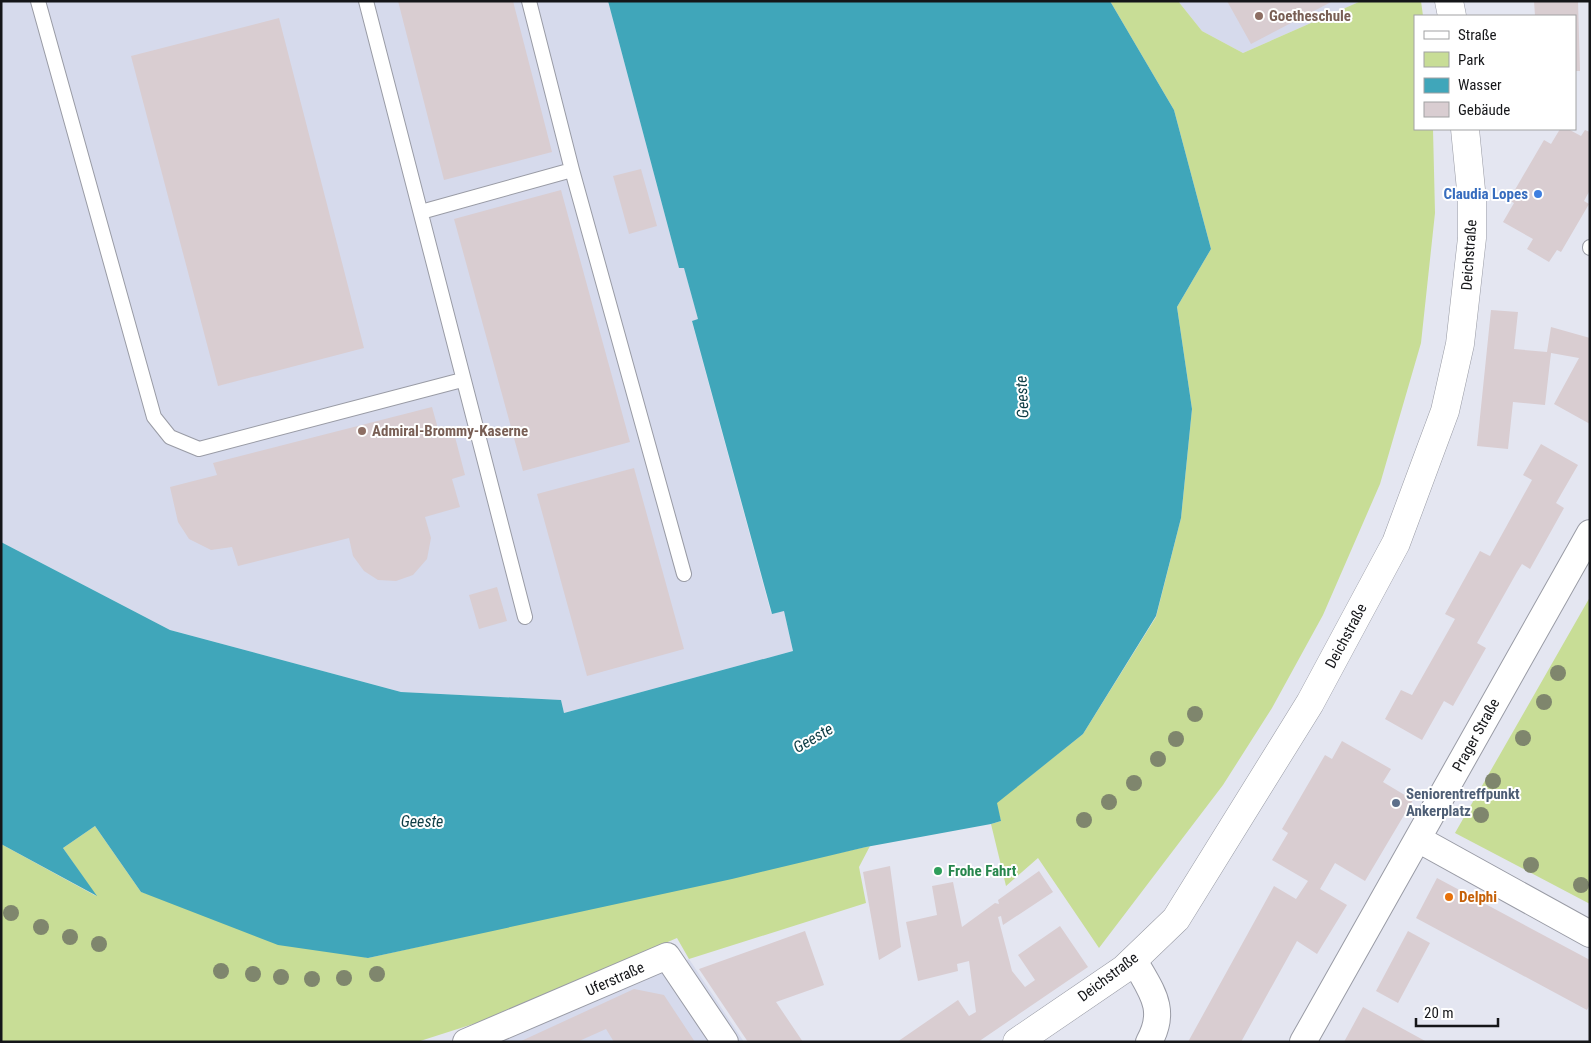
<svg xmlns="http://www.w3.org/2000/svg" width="1591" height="1043" font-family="'Roboto Condensed',sans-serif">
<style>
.built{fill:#d6daec}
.green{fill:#c8dd96}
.water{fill:#40a6ba}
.building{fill:#d9cdd1}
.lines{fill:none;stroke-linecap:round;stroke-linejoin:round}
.lane-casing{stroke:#999ba5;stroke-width:16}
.street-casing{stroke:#999ba5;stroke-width:28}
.secondary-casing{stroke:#999ba5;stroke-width:29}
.lane{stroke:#fff;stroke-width:14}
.street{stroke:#fff;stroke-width:26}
.secondary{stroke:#fff;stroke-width:28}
.tree{fill:#7f866d}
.education-dot{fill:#8d6e63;stroke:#fff;stroke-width:2}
.shop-dot{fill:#3f7fe0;stroke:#fff;stroke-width:2}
.service-dot{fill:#5c6f8a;stroke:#fff;stroke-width:2}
.leisure-dot{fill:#2e9e5b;stroke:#fff;stroke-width:2}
.food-dot{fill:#e8710a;stroke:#fff;stroke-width:2}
.labels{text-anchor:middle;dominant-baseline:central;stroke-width:4;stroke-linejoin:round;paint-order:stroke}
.education-label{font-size:15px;font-weight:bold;fill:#785e54;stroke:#fff;text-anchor:start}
.shop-label{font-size:15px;font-weight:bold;fill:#366cbe;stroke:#fff;text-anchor:end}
.street-label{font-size:15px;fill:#151619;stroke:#fff}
.service-label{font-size:15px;font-weight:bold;fill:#4e5e75;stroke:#fff;text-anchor:start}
.leisure-label{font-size:15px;font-weight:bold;fill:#27864d;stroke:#fff;text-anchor:start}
.food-label{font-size:15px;font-weight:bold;fill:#c56008;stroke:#fff;text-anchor:start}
.water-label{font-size:16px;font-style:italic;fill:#0e3d45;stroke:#fff}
</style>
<rect width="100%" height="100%" fill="#e4e6f1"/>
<path class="built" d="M1,1H608L679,268L684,267L698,319L692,322L771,613L784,611L793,651L564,713L561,700L401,692L170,630L1,542Z
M1178,1H1361L1243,53L1202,31Z
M689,959L744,1042H501Z"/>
<path class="green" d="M1110,1H1178L1202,31L1243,53L1361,1H1421L1423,16H1415V129H1433L1435,213L1421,343L1380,484L1323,615L1272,708L1223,785L1099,948L1038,858L1006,886L991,824L1001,821L996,803L1083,734L1156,617L1181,518L1192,409L1177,307L1211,249L1174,110Z
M1590,597V904L1455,833Z
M95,826L141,892L368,958L870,846L859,867L866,903L689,959L677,938L492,1018L417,1042H1V844L96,896L63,848Z"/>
<path class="water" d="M608,1H1110L1174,110L1211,249L1177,307L1192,409L1181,518L1156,616L1083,734L997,803L1001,821L991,824L866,847L732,879L368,958L278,945L141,892L95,826L63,848L97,896L1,844V542L170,630L401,692L561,700L564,713L793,651L784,611L772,614L692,321L698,319L684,268H679Z"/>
<path class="building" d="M398,1H513L552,152L444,180Z
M1227,1H1333L1251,44Z
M1534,1H1578L1580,71H1575V16H1535Z
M279,18L364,348L218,386L131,56Z
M1560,129H1568L1581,136L1585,130L1590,132V190L1584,201L1589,204L1561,252L1557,250L1549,262L1527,249L1533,239L1503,222L1514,203L1509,200L1544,140L1551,144Z
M641,169L657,226L629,234L613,176Z
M561,190L630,442L523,471L454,219Z
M1491,310L1518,312L1514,349L1547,352L1551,327L1590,338V424L1554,404L1579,358L1551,353L1545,405L1513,402L1508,449L1477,446Z
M432,407L440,436L454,433L465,475L452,479L460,507L425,517L431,538L427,559L413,575L396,581L378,580L364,571L353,556L349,538L238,566L232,547L211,550L189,539L178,522L170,487L217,475L213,463Z
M1541,444L1578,465L1556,503L1564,508L1530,569L1522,564L1517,572L1477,643L1486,648L1453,706L1444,701L1422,740L1385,719L1401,690L1412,695L1455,619L1445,614L1480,551L1490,556L1532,480L1523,475Z
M634,468L684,649L587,676L537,494Z
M497,587L507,621L479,629L469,595Z
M1342,741L1391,769L1383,782L1413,800L1365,881L1335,863L1320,889L1347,905L1317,954L1297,941L1241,1042H1188L1274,886L1296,899L1308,881L1272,860L1288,833L1282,829L1325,755L1332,759Z
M890,866L901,947L879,960L863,872Z
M1039,871L1053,892L1003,925L1001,916L998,917L1012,971L1025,987L1035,980L1018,955L1060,926L1088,967L978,1042H897L958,1000L969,1016L976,1012L969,961L957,964L958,971L918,981L906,922L937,915L932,886L953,882L962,927L995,903L999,904L998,900Z
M1437,878L1590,960V1004L1587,1010L1416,918Z
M805,931L824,985L776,1002L803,1042H748L699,969Z
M1408,931L1430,943L1398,1003L1376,991Z
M634,989L664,995L695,1042H614L606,1029L577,1042H519Z
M1363,1007L1427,1042H1344Z"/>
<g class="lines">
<g class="lane-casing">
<path id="lane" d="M38,1L154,417L170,437L199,449L462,380
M366,1L525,617
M529,1L572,170L684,574
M421,212L572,170
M1590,247V248"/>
</g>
<g class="street-casing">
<path id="street" d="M1418,839L1590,934
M1134,960C1150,990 1168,1008 1149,1042
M466,1042L667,956L725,1042
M1303,1042L1590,533"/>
</g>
<g class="secondary-casing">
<path id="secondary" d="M1449,1L1452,16
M1017,1042L1124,969L1176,919L1310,703L1396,543L1445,411L1460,344L1472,238V200L1465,129"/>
</g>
<use href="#lane" class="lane"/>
<use href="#street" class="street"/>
<use href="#secondary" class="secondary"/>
</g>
<g class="tree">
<circle cx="1558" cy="673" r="8"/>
<circle cx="1544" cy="702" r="8"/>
<circle cx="1195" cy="714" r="8"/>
<circle cx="1523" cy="738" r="8"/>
<circle cx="1176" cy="739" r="8"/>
<circle cx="1158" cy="759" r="8"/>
<circle cx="1493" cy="781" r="8"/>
<circle cx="1134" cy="783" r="8"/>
<circle cx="1109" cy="802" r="8"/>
<circle cx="1481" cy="815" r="8"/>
<circle cx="1084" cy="820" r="8"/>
<circle cx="1531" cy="865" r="8"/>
<circle cx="1581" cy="885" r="8"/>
<circle cx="11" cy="913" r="8"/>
<circle cx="41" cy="927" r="8"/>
<circle cx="70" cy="937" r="8"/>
<circle cx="99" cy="944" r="8"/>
<circle cx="221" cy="971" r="8"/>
<circle cx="253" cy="974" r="8"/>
<circle cx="377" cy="974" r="8"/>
<circle cx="281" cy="977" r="8"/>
<circle cx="344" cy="978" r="8"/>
<circle cx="312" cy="979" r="8"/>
</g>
<g class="education-dot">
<circle cx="1259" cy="16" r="5"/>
<circle cx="362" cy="431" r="5"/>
</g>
<circle class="shop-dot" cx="1538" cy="194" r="5"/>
<circle class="service-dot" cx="1396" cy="803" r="5"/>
<circle class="leisure-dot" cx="938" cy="871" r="5"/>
<circle class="food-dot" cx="1449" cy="897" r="5"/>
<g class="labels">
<g class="education-label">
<text x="1269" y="16">Goetheschule</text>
<text x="372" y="431">Admiral-Brommy-Kaserne</text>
</g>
<g class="shop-label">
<text x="1528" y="194">Claudia Lopes</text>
</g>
<g class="street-label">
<text transform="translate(1469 255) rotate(-86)">Deichstraße</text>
<text transform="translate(1346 636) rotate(-62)">Deichstraße</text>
<text transform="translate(1476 735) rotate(-61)">Prager Straße</text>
<text transform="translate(1108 977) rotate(-37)">Deichstraße</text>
<text transform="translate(615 979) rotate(-24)">Uferstraße</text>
</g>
<g class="service-label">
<text x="1406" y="794">Seniorentreffpunkt<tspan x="1406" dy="17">Ankerplatz</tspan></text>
</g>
<g class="leisure-label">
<text x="948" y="871">Frohe Fahrt</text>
</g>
<g class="food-label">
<text x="1459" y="897">Delphi</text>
</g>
<g class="water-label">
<text transform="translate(1022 397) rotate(-93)">Geeste</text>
<text transform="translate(813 738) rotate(-30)">Geeste</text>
<text x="422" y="821">Geeste</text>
</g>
</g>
<rect width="1591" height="1043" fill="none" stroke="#151619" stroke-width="5"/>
<rect x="1414" y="15" width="162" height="115" fill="#ffffff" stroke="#a1a2a3"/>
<rect x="1424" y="31" width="25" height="8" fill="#ffffff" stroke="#a1a2a3"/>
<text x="1458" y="40" font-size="15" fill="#151619">Straße</text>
<rect x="1424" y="52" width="25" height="15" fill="#c8dd96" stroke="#a1a2a3"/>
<text x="1458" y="65" font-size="15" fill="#151619">Park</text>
<rect x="1424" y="78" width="25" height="15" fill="#40a6ba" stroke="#a1a2a3"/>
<text x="1458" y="90" font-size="15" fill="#151619">Wasser</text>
<rect x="1424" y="102" width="25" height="15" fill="#d9cdd1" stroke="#a1a2a3"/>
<text x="1458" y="115" font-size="15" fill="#151619">Gebäude</text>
<path d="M1416 1018v8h82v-8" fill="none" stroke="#151619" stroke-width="2.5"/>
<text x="1424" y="1018" font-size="15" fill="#151619" stroke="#ffffff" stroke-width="4" paint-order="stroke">20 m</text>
</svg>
